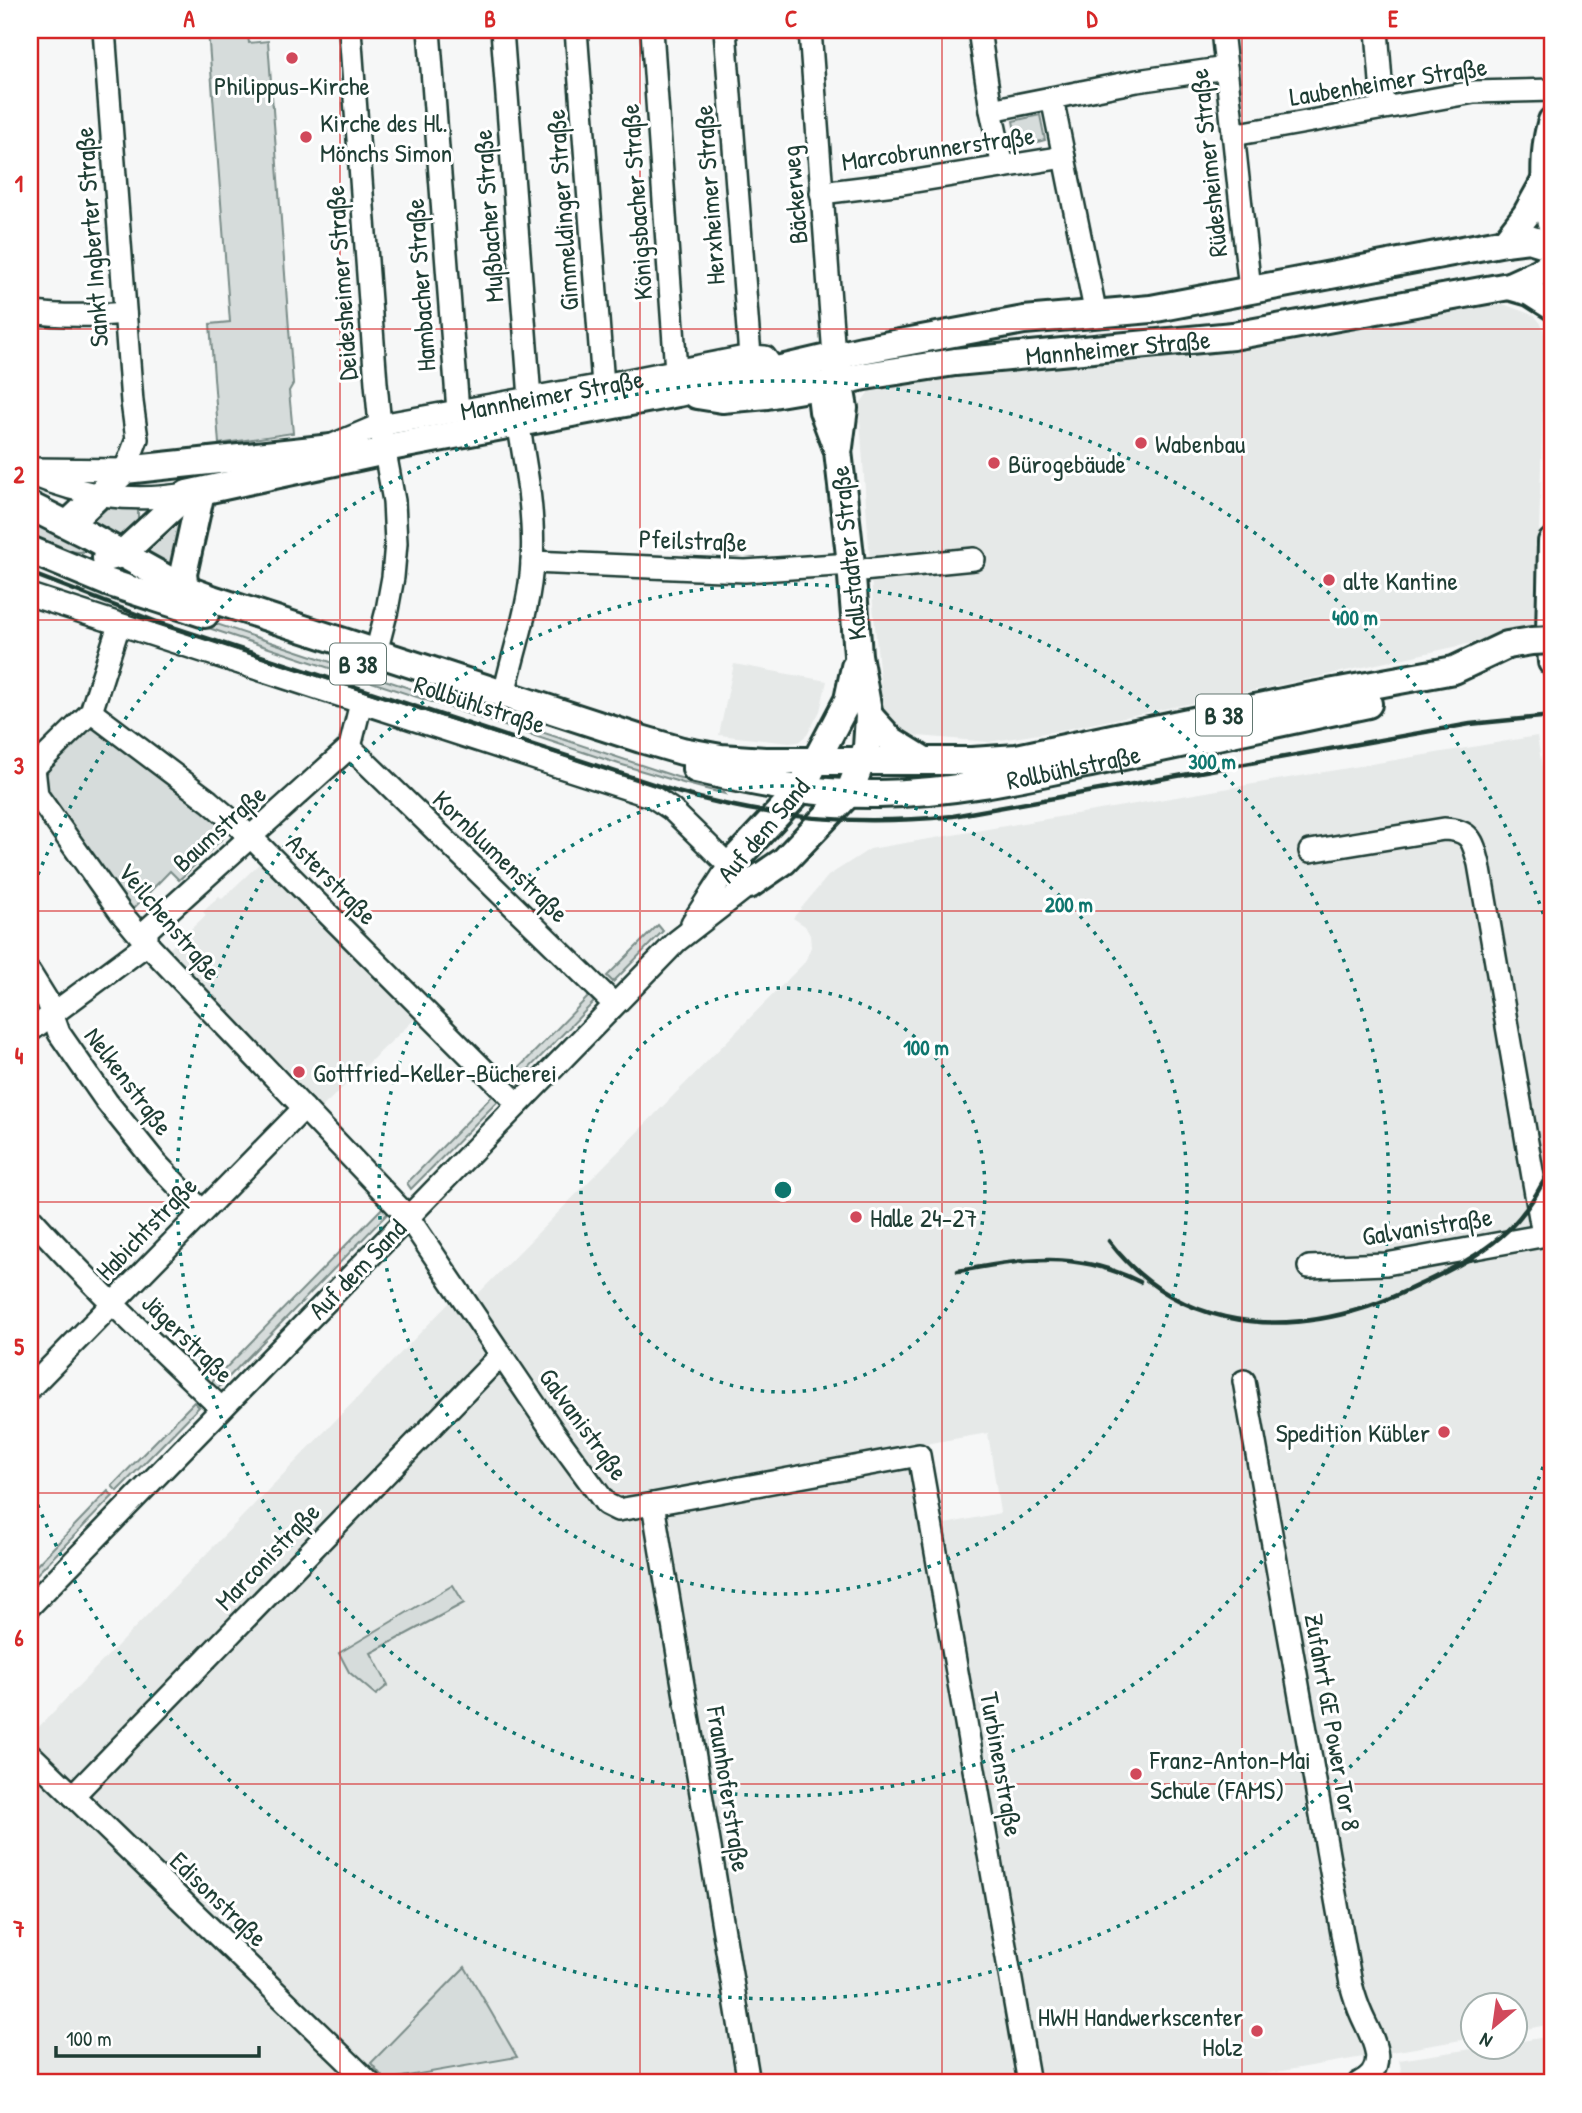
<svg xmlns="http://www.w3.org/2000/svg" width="1582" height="2113" font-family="'Patrick Hand',sans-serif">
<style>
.built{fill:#e6e9e8;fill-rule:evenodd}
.green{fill:#d6dcdb;stroke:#7a8c88;stroke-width:2}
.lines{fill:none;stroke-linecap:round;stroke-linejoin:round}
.minor-casing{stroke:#1f3d34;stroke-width:26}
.major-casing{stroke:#1f3d34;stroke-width:32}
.minor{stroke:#fff;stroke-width:21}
.major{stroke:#fff;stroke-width:26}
.rail{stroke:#1f3d34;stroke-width:4.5}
.major-bridge-casing{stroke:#1f3d34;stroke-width:32;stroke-linecap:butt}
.major-bridge{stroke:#fff;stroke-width:26}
.grid{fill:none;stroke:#d62828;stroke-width:2;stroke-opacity:0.55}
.ring{fill:none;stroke:#0f766e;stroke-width:3.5;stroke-dasharray:3.5 7}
.poi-dot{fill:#d1495b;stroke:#fff;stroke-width:2.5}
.labels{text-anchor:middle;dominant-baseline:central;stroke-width:6;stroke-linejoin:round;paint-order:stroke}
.shield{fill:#fff;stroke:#627771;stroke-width:2}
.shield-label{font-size:24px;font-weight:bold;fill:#1f3d34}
.street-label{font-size:26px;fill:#1f3d34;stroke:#fff}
.poi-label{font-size:26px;fill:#1f3d34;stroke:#fff;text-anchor:start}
.centre{fill:#0f766e;stroke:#fff;stroke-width:3.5}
.ring-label{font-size:21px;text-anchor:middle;font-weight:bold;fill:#0f766e;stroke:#fff;stroke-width:6;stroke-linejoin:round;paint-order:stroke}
.neatline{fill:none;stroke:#d62828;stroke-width:2.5}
.grid-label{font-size:23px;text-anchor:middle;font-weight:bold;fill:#d62828}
</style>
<rect width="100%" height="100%" fill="#f6f7f7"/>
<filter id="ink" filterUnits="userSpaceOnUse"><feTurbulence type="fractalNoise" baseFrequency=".0143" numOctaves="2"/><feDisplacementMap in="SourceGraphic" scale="14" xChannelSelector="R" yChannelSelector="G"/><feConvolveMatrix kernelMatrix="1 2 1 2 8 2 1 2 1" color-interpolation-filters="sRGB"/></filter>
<g filter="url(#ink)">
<path class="built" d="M1498,302L1535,316L1542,325L1545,337L1536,631L1499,637L1323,676L1057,731L989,742L918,736L898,728L883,712L873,605L859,405L873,386L1262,340Z
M734,664L827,681L820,711L807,735L798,742L789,743L719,735Z
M1537,736L1552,828V2024L1516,2031V2004H1474L1473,2038L1213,2083H30V1736L450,1302L473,1299L805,962L811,947L810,935L805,926L793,918L828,876L870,849ZM988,1433L1000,1513L945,1524L925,1444Z
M262,861L415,1019L320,1109L167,951L206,915L203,912L219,896L222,899Z
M1552,2036V2083H1404L1399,2060L1485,2047L1516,2046V2042Z"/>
<path class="green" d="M208,30H247L249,43L268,41L293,384L289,391L293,433L219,444L210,324L230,322Z
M1040,115L1045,140L1018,147L1013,121Z
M102,503L138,505V527L121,544L83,523Z
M184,504L176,575L136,552Z
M30,520L89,550C72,558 45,541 30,534Z
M96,584L677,777L720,788L725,794L683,783L619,764L94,590Z
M89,729H99L182,793L229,832L179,880L170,871L132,910L49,794L43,779L50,768Z
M658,925L663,931L613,982L607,976Z
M589,996L594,1002L515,1083L509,1078Z
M496,1092L501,1098L411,1189L407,1183Z
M387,1203L392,1209L219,1387L213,1388L210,1384Z
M194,1402L199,1407L117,1491L112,1486Z
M108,1491L113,1496L30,1581V1572Z
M453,1585L464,1603L371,1653L388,1685L376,1695L349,1672L339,1653Z
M465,1967L517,2057L385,2080L371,2063Z"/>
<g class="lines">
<g class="minor-casing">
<g id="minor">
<path d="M104,30L132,402L137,439L125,470"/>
<path d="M350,30L376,383L380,425L394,501L396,543L393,577L387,610L379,641L373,652"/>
<path d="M429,30L458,411"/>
<path d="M502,30L530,398"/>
<path d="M576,30L603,385"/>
<path d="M652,30L676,371"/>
<path d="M725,30L750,356"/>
<path d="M810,30L834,356"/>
<path d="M979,30L991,110L1003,167"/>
<path d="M1222,30L1250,290"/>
<path d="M1377,30L1383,107"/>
<path d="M1052,98L1096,315"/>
<path d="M991,110L1137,81L1226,68"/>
<path d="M1233,135L1474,92L1552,90"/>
<path d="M821,193L903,183L1064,157"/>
<path d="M30,312C62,317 93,316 125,313"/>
<path id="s1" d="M328,447L380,425L603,385L750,356L765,357L774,369"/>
<path d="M30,469L125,470"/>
<path d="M30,474C84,496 129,503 187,494"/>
<path d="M532,562L745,571L851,564"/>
<path d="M852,571L974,559"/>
<path d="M30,595L653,797L671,809L749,885L677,941L30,1606"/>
<path d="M119,625L91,712L34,768L37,795L121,913L147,944L408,1217L554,1433L606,1504L618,1510L653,1504L919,1455L1029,2083"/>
<path d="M504,695C513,651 530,608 532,562C535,516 526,468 518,422"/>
<path d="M91,712L209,801L251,837L518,1104"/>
<path d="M350,747L614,1004"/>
<path d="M1310,851L1444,829C1471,830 1473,841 1479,864L1543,1235"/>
<path d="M692,923L729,866"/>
<path d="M30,973L48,1002L59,1033L107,1102L156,1163L202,1211"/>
<path d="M30,1031L147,944V930L350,747L361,703"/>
<path d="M30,1217C90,1284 156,1346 221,1408"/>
<path d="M1309,1267L1386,1264L1552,1234"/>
<path d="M1244,1381L1351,1984C1354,1995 1357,2005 1362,2016C1372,2038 1391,2067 1359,2083"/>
<path d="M30,1388L304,1108"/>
<path d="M653,1504L749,2083"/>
<path d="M30,1754L370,2083"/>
<path d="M73,1796L501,1355"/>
</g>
</g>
<g class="major-casing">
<g id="major">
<path d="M1552,121C1543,147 1543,200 1552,226"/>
<path d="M1505,242L1526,215L1546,179"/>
<path d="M1509,286L1530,292L1552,306"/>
<path d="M836,364L844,408L839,447"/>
<path id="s2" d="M697,395L722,399L767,395L820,386L865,376L955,362L1233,336L1509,286L1540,272L1552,263"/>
<path d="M30,506L88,535L185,589L212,599L641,739L682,751L721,758L765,761H972L1017,758L1307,697L1454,670L1507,645L1532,641"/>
<path d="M68,524L125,470L341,447"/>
<path d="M1552,542L1550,633L1552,662"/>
<path d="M30,550L107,582L205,614"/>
<path d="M106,558L122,554L187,494L376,453L385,448L678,393L862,350L1024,320L1151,309L1505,242L1529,239L1552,246"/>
<path d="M185,589L183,574L201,492"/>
<path d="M869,716L891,740L925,761"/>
<path id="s3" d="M696,769C756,783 817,795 879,794C959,793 1036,774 1114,758C1198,740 1283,722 1368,704"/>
<path d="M729,866L801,789L848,700L855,667"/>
<path d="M749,885L784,861L849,793L867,747L869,716L858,655L851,564L838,451L823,411L820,386"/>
</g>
</g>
<use href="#minor" class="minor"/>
<use href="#major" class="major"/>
<path class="rail" d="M30,573L157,622L677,792C771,819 856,826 953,816L1470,724L1552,716
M1109,1241C1172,1324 1269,1338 1364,1308C1384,1302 1404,1292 1423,1283C1486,1253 1523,1230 1552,1164
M958,1271C1025,1259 1076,1250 1140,1282"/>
<g class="major-bridge-casing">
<path id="major-bridge" d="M1532,641L1552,640"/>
</g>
<use href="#major-bridge" class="major-bridge"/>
</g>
</g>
<path class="grid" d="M340,30V2083M640,30V2083M942,30V2083M1242,30V2083M30,329H1552M30,620H1552M30,911H1552M30,1202H1552M30,1493H1552M30,1784H1552"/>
<g class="ring">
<circle cx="783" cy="1190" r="202"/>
<circle cx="783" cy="1190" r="404"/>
<circle cx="783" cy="1190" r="606"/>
<path d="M1550 1447A809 809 0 0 1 30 1486M30 894A809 809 0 0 1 1550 933"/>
</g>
<g class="poi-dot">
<circle cx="292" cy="58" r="7"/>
<circle cx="306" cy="137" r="7"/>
<circle cx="1141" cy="443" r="7"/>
<circle cx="994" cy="463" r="7"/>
<circle cx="1329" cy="580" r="7"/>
<circle cx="299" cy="1072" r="7"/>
<circle cx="856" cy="1217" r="7"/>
<circle cx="1444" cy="1432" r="7"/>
<circle cx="1136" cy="1774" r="7"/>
<circle cx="1257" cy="2031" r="7"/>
</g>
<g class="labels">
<g class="shield">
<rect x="330" y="643.5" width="56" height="41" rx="5"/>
<rect x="1196" y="694.5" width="56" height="41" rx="5"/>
</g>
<g class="shield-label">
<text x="358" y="664">B 38</text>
<text x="1224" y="715">B 38</text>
</g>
<g class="street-label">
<text transform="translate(1388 81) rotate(-9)">Laubenheimer Straße</text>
<text transform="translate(938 148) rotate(-8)">Marcobrunnerstraße</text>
<text transform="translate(1208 163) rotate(-96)">Rüdesheimer Straße</text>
<text transform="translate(709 195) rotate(-94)">Herxheimer Straße</text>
<text transform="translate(794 195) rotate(-95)">Bäckerweg</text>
<text transform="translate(636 202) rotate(-94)">Königsbacher Straße</text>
<text transform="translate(562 210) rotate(-94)">Gimmeldinger Straße</text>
<text transform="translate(488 216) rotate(-94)">Mußbacher Straße</text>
<text transform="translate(91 237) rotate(-94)">Sankt Ingberter Straße</text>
<text transform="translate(341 283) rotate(-94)">Deidesheimer Straße</text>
<text transform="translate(420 285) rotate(-94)">Hambacher Straße</text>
<text stroke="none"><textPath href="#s2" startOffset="425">Mannheimer Straße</textPath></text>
<text stroke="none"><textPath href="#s1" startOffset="231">Mannheimer Straße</textPath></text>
<text transform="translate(693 540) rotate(2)">Pfeilstraße</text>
<text transform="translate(848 553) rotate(-96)">Kallstadter Straße</text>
<text transform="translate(480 704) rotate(18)">Rollbühlstraße</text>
<text stroke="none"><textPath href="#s3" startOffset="382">Rollbühlstraße</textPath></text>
<text transform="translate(219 828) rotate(-42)">Baumstraße</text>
<text transform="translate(763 830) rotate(-50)">Auf dem Sand</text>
<text transform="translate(501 856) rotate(44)">Kornblumenstraße</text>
<text transform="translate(332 879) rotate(45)">Asterstraße</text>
<text transform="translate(170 921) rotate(50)">Veilchenstraße</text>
<text transform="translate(129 1081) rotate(53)">Nelkenstraße</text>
<text transform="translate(1427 1226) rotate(-9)">Galvanistraße</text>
<text transform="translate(146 1228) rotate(-46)">Habichtstraße</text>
<text transform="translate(357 1269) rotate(-46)">Auf dem Sand</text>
<text transform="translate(188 1338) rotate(44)">Jägerstraße</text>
<text transform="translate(584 1424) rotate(54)">Galvanistraße</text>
<text transform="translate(267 1556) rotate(-46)">Marconistraße</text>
<text transform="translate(1333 1722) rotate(80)">Zufahrt GE Power Tor 8</text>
<text transform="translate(1002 1764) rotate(80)">Turbinenstraße</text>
<text transform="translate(729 1789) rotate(81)">Fraunhoferstraße</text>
<text transform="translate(219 1899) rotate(44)">Edisonstraße</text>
</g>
<g class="poi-label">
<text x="292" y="85" text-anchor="middle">Philippus-Kirche</text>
<text x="320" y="122">Kirche des Hl.<tspan x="320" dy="30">Mönchs Simon</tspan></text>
<text x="1155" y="443">Wabenbau</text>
<text x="1008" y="463">Bürogebäude</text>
<text x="1343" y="580">alte Kantine</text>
<text x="313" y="1072">Gottfried-Keller-Bücherei</text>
<text x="870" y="1217">Halle 24-27</text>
<text x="1430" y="1432" text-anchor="end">Spedition Kübler</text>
<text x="1150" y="1759">Franz-Anton-Mai<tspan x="1150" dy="30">Schule (FAMS)</tspan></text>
<text x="1243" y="2016" text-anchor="end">HWH Handwerkscenter<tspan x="1243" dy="30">Holz</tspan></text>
</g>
</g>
<circle cx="783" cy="1190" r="10" class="centre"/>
<g class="ring-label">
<text x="1355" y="625">400 m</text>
<text x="1212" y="769">300 m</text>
<text x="1069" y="912">200 m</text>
<text x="926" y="1055">100 m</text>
</g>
<rect width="1582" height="2113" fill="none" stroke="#fff" stroke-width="77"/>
<g transform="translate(1494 2026) rotate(209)"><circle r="33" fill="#ffffff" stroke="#a5b1ae" stroke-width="2"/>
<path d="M0-5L12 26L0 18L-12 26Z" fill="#d1495b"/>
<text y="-10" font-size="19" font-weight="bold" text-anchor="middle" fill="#1f3d34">N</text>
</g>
<path d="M56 2046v10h203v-10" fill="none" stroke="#1f3d34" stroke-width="3.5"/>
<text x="66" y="2046" font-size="21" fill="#1f3d34" stroke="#ffffff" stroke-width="5" paint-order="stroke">100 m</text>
<rect x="38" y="38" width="1506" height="2036" class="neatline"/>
<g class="grid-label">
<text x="189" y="27">A</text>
<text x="490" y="27">B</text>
<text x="791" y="27">C</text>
<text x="1092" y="27">D</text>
<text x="1393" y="27">E</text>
<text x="19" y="192">1</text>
<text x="19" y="483">2</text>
<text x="19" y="774">3</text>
<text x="19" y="1064">4</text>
<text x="19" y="1355">5</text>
<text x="19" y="1646">6</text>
<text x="19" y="1937">7</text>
</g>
</svg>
